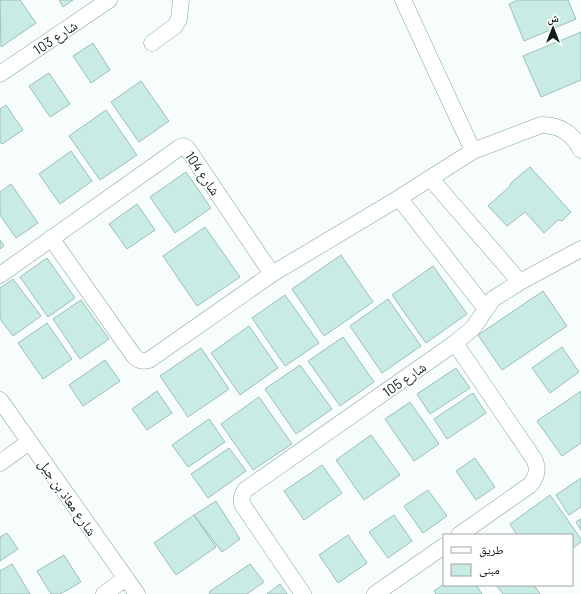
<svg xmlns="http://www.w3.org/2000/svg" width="581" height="594" font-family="Barlow,'Noto Naskh Arabic',sans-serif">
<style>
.building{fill:#c8ece4;stroke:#9cbfb7}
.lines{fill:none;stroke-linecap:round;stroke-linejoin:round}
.minor-casing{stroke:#82a39c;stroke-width:17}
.minor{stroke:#fff;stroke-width:16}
.labels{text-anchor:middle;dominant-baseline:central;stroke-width:3;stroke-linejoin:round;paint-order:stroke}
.street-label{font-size:14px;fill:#101d1a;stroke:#fff}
</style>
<rect width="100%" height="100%" fill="#f6fdfc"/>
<path class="building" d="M0,0H20L36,23L1,47Z
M59,0H73L63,7Z
M518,0H568L576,19L524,41L509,4Z
M581,32V80L541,97L523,56Z
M93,43L110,70L91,83L73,56Z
M49,73L70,104L50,117L29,86Z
M141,81L169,121L139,142L111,102Z
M6,105L23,130L2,144L0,142V109Z
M106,110L137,155L100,180L69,136Z
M71,151L92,181L60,204L39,174Z
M530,167L571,212L562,221L558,220L544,233L525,212L507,226L488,206L510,186L511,183Z
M186,172L211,208L175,233L150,197Z
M11,184L38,223L16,238L0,215V192Z
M137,204L155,230L127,249L109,224Z
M205,227L240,277L197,306L163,256Z
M0,240L4,246L0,249Z
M341,255L373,302L324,336L292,289Z
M47,258L75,298L48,317L20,277Z
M433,266L467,314L426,343L392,295Z
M13,279L41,316L13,336L0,319V288Z
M543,291L567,326L502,370L478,335Z
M285,295L319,343L285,366L252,318Z
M388,299L421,346L382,373L350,326Z
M81,300L109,339L80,359L53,319Z
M47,323L72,359L43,379L18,343Z
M249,326L278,368L240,395L211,353Z
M343,337L374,382L340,406L308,361Z
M562,347L579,372L550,393L532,368Z
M201,348L229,389L188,417L160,376Z
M105,360L120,381L83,406L69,385Z
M300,365L332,409L296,434L265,389Z
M456,368L470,388L430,414L417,394Z
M157,391L172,413L147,430L132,409Z
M581,391V443L562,456L537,421Z
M473,393L486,413L447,439L434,419Z
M259,397L292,444L253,470L221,424Z
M410,402L439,444L414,461L385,419Z
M209,419L225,442L188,467L172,445Z
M371,435L400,475L364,500L336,460Z
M229,448L246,471L208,498L191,474Z
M475,458L495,487L476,500L456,471Z
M322,465L342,493L304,520L284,491Z
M581,478V507L569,515L556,495Z
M428,490L447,516L423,533L404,506Z
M550,495L581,539V542L572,549V535H517L510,524Z
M216,501L240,539L222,552L194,515Z
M194,515L216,547L176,575L154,543Z
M394,515L412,541L388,558L369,532Z
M581,519V530L576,522Z
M7,533L18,549L0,561V537Z
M348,535L367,563L338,583L319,555Z
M64,555L81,582L60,594H51L37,571Z
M12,564L30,594H0V571Z
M250,564L264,582L247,594H210L209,592Z
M280,584L287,594H267Z
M444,584L476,585L482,594H436L434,591Z
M496,585H534L540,594H503Z"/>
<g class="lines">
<g class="minor-casing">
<path id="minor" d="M403,0L473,151
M152,43L175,26L179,19L181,0
M0,74L109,0
M430,178L520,282
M399,198L486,309
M51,238L134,356C139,361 143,362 149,360L272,274L399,198L473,151L541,125C560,125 573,133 581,150
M0,275L179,148L183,146L187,148L272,274
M455,343L534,459C539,469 537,477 530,485L459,535
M0,400L137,594
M0,463L29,442
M104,594L126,578
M303,594L242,504C241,499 242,495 245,490L455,343L473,328L493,299L520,282L581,249
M375,594L444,546"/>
</g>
<use href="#minor" class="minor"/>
</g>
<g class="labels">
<g class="street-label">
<text transform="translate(55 37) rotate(-34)">شارع 103</text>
<text transform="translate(203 173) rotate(55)">شارع 104</text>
<text transform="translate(404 379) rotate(-35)">شارع 105</text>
<text transform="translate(68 497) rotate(55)">شارع معاذ بن جبل</text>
</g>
</g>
<rect x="443" y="534" width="130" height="52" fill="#ffffff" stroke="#9fa5a3"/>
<rect x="451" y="547" width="20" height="6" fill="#ffffff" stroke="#9fa5a3"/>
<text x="479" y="554" font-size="12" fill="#101d1a">طريق</text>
<rect x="451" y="564" width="20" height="12" fill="#c8ece4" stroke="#9fa5a3"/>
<text x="479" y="574" font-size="12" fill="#101d1a">مبنى</text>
<g transform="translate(553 28)" stroke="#ffffff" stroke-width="3" paint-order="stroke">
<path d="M0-3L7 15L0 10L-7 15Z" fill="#101d1a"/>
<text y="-6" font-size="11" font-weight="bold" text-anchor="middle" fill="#101d1a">ش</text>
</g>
</svg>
